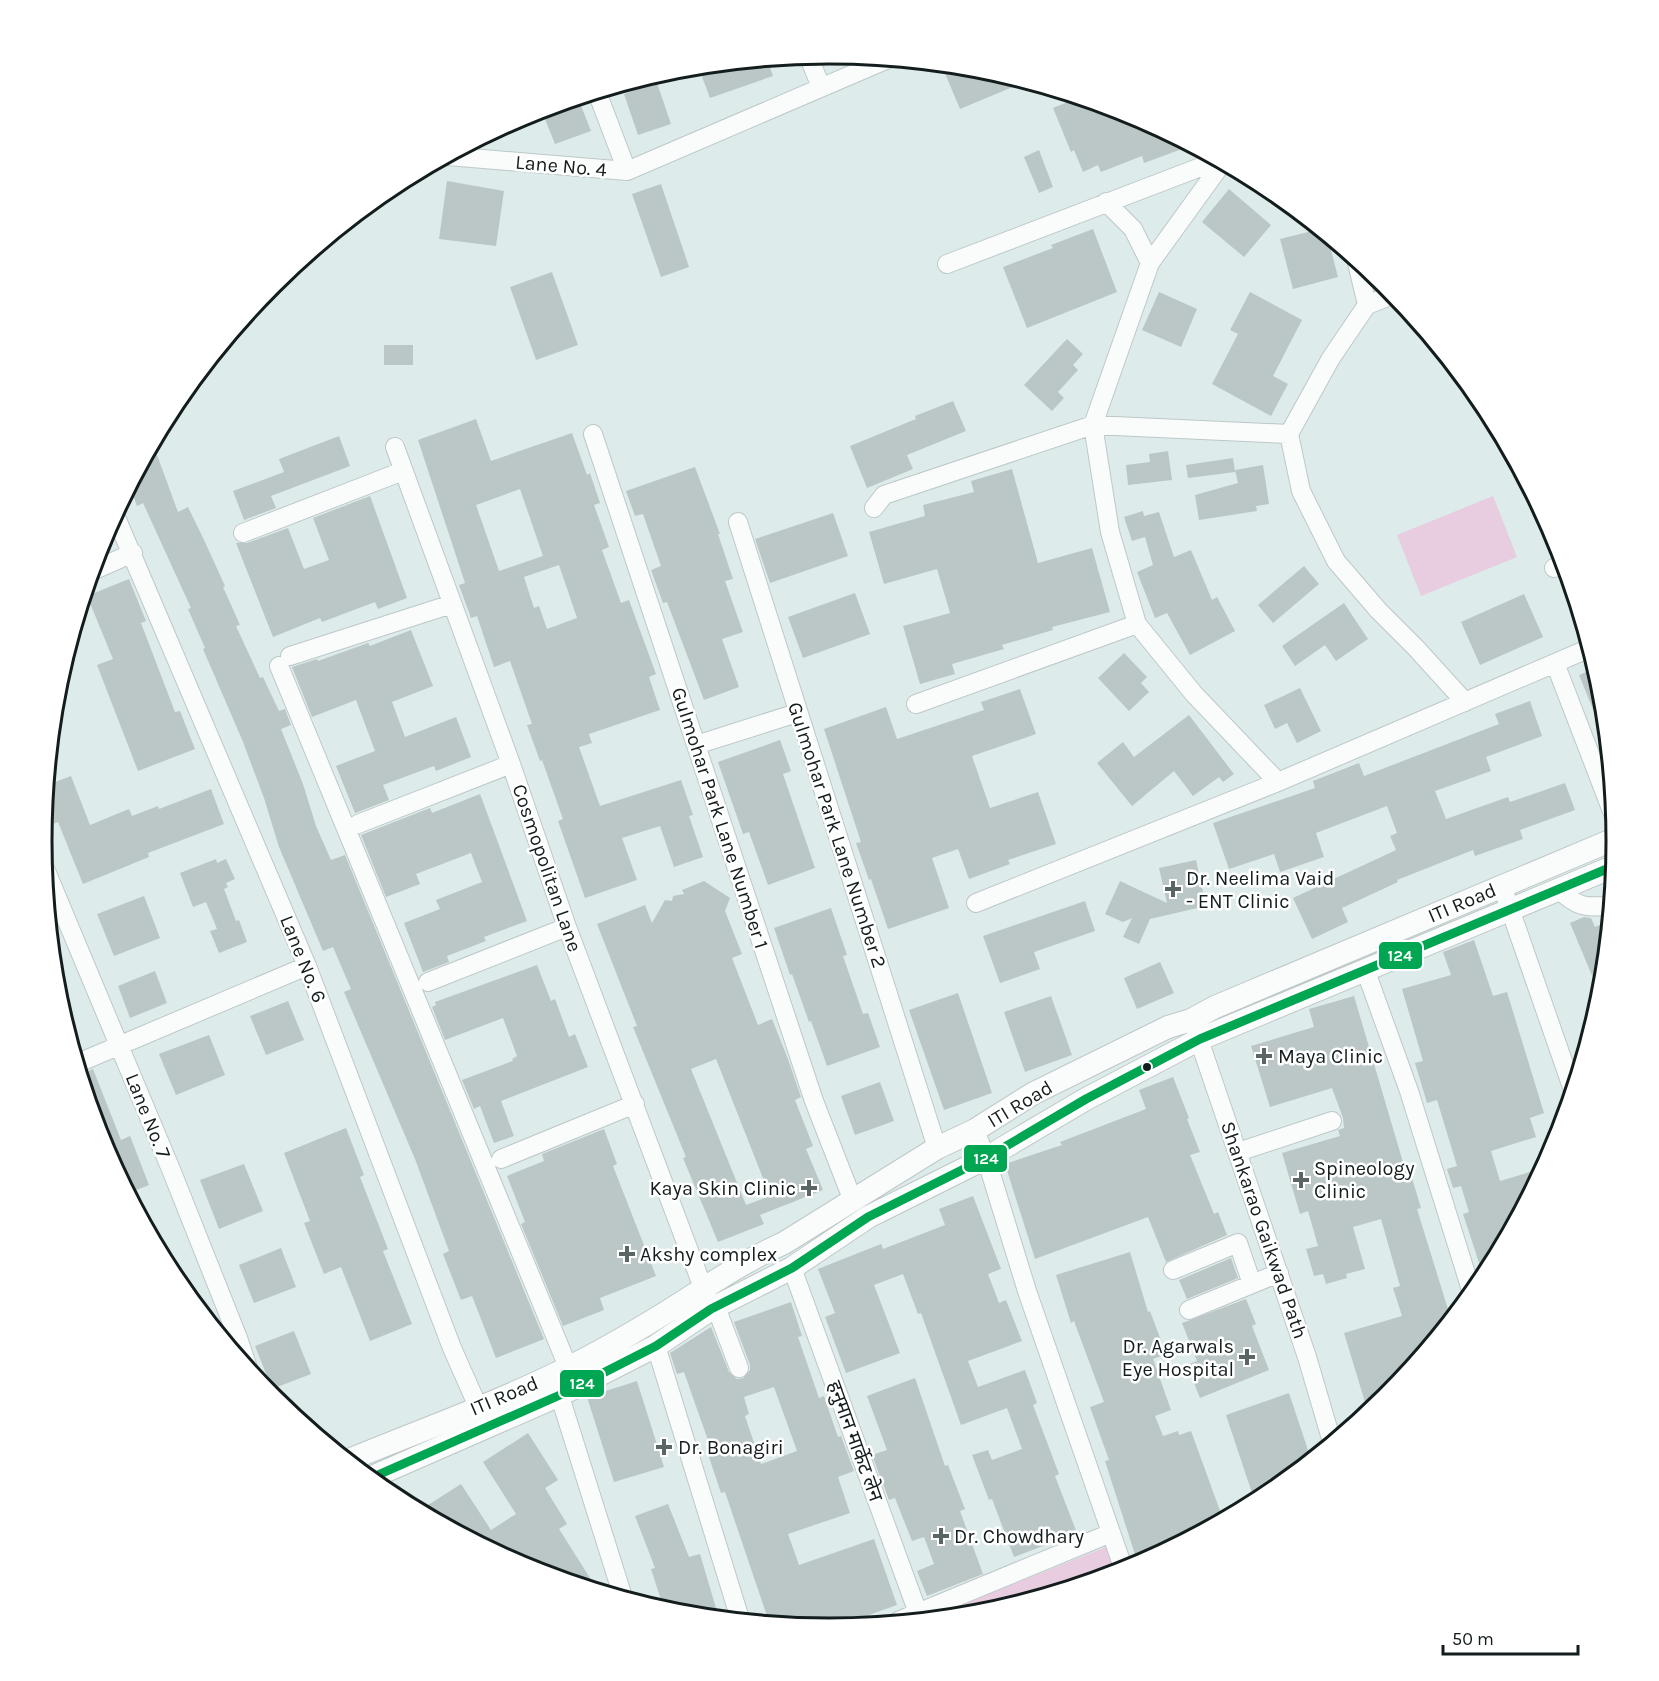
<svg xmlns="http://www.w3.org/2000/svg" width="1659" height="1681" font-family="Karla,'Noto Sans Devanagari',sans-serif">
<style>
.green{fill:#e8cce0}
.building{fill:#bbc7c6;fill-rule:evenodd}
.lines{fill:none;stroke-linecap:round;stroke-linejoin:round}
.minor-casing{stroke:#bec8c8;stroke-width:20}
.major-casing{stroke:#bec8c8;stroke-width:24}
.minor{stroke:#fafcfc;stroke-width:18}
.major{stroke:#fafcfc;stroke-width:22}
.bus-1-casing{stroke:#fff;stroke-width:14}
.bus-1{stroke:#00a651;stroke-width:9}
.poi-dot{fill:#5a6565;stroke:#fff;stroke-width:2}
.bus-dot{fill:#141d1d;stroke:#fff;stroke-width:2}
.labels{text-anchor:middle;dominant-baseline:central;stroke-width:5;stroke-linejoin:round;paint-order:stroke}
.street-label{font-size:20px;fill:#141d1d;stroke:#fff}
.poi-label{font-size:20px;fill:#141d1d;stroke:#fff;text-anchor:start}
.rim{fill:none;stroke:#141d1d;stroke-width:3}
.line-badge{stroke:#fff;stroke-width:2}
.badge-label{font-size:16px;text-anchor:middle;font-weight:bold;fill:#fff}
</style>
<rect width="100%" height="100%" fill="#ddebea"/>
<path class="green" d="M1493,496L1517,557L1421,596L1397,535Z
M1106,1547L1114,1573L983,1613L926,1619Z"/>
<path class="building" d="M767,59L773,76L710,98L698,66Z
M941,64L983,68L1027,81L960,109Z
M657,83L671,124L638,135L624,94Z
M1080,97L1131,113L1177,138L1182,149L1144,163L1142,156L1101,172L1098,165L1083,172L1074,150L1071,152L1053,108Z
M578,98L591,131L555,144L541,109Z
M1039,150L1053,187L1039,193L1024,157Z
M447,181L504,191L496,246L439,239Z
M661,184L689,267L661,277L632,194Z
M1229,189L1271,225L1244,257L1202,222Z
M1093,229L1117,292L1027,328L1003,267L1053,248L1051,245Z
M1320,229L1327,235L1338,277L1293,289L1280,239Z
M552,272L578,345L536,360L510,287Z
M1159,292L1197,309L1181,347L1142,330Z
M1250,292L1302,320L1273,376L1288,384L1271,416L1212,384L1238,334L1230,330Z
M1067,339L1083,354L1073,365L1078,370L1058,392L1064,398L1052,411L1024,385Z
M384,345H413V365H384Z
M953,401L966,431L907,455L913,469L867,488L850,446L916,419L915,416Z
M476,419L491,461L572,433L587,475L590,473L600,503L594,505L609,547L602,550L621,603L629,600L656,674L649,677L660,710L589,734L592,743L579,747L600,806L681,780L693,815L689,816L703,857L674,867L660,826L622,838L637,880L585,898L558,821L563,819L542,760L540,761L527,725L532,724L510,661L494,667L477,616L471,618L459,585L465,583L418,440ZM520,489L543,556L499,571L476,505ZM559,565L577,618L547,629L539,606L534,608L524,577Z
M339,436L350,466L271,496L276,508L244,520L233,491L284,472L279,459Z
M153,444L178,512L188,507L205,542L225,586L223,587L240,625L236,626L260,678L263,677L279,711L285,709L291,725L281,729L303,784L316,826L331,860L345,855L544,1339L496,1358L472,1296L461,1300L443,1254L449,1251L415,1159L344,992L351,989L333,947L323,951L279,847L264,798L243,742L203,649L205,648L188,609L191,608L143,503L137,506L130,487Z
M1168,451L1172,480L1128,485L1126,465L1150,462L1149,454Z
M1233,458L1235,472L1188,478L1186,465Z
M1263,465L1269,504L1256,506L1257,511L1199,520L1195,495L1238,483L1235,470Z
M695,467L720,534H718L733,579L725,581L743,632L722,639L739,687L704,700L667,602L663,603L651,570L661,566L643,514L635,516L626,491Z
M1012,469L1038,563L1092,548L1110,612L1052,627L1053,630L1002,645L1004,649L952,664L955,674L920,684L903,626L950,613L937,569L884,584L869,532L925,516L923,505L974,492L971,481Z
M370,496L407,598L378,609L375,602L322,622L320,618L273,637L236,543H247L288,528L304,569L329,560L313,518Z
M1143,511L1144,516L1159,512L1174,557L1191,550L1212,600L1217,597L1235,631L1190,655L1167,613L1155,618L1137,572L1153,565L1145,537L1132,541L1124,517Z
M833,513L848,556L770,583L755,539Z
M1304,566L1319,584L1273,623L1258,605Z
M129,579L146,621L141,623L175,712L180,711L195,749L138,771L97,665L113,659L87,596Z
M855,593L870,634L803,658L788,617Z
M1524,594L1543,637L1480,665L1461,622Z
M1344,603L1368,639L1336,661L1325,645L1295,666L1282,646Z
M411,630L433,686L392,702L405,737L456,717L471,757L436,771L434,766L383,785L389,800L355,813L336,766L375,751L356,700L312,717L292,667L317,659L318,661L368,643L370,646Z
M1124,653L1147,677L1141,683L1149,692L1129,711L1098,678Z
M1596,668L1602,687L1606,733L1603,734L1579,675Z
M1300,688L1321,731L1297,743L1287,723L1275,729L1264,705Z
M1020,689L1036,734L972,756L990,808L1038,792L1056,844L1008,860L1010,864L969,879L958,849L932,858L949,908L888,929L871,879L869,880L856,843L861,842L824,729L886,707L897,739L984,710L981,702Z
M1530,701L1542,736L1486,757L1491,771L1435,791L1446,819L1508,797L1510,802L1565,783L1575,810L1520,830L1523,839L1475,856L1473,850L1397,880L1398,882L1342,908L1348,922L1312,939L1293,898L1396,850L1390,836L1397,833L1387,806L1316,833L1324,857L1280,872L1274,854L1229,869L1213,823L1315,788L1313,781L1359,763L1364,776L1499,724L1495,714Z
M1189,715L1234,774L1223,782L1219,777L1193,796L1174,771L1132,806L1097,763L1123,742L1134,757Z
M780,740L791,771L783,774L815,868L768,885L749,832L743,834L718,762Z
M71,776L90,825L129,809L132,816L158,806L159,809L211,789L224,824L148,853L149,857L83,884L58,822L50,825L45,812L47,785Z
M480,794L527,921L484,937L486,941L447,956L449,962L423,972L404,923L440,909L436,900L482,882L471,853L416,874L420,884L386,897L361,835L430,808L432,813Z
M216,859L217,863L226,859L235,879L226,883L228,887L224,889L236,921L239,920L247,942L219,953L210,931L217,929L206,902L193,907L180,873Z
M1196,860L1206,906L1150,919L1139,944L1123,937L1132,918L1123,922L1105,914L1120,881L1167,903L1159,868Z
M704,881L730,898L725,911L742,954L732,958L758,1025L772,1019L788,1059L801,1097L795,1100L813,1146L806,1149L823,1190L760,1215L764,1224L718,1242L683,1158L686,1157L633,1027L637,1026L597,924L645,905L652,923L665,900L672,901L673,896L684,894L682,890ZM716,1059L770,1196L746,1205L691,1069Z
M144,896L160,938L114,956L97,914Z
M1085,901L1095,931L1034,952L1040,969L1000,983L983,936Z
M831,908L847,955L843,956L863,1014L868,1013L880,1047L827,1066L811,1021L809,1022L792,974L790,975L774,928Z
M1584,917L1591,918L1595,927L1609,921L1601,997L1570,923Z
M1474,940L1493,996L1507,992L1544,1113L1530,1118L1536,1137L1491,1151L1500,1181L1543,1168L1484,1278L1463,1214L1469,1212L1461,1186L1453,1188L1447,1169L1457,1166L1437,1100L1427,1103L1415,1063L1423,1061L1402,989L1451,975L1443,952Z
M1160,962L1174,993L1137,1009L1124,978Z
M537,965L551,1001L555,999L569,1037L575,1034L588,1067L501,1101L514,1136L494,1143L480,1106L474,1109L462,1080L513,1061L512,1059L517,1056L503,1018L445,1040L432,1007L436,1005L435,1002Z
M155,971L167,1003L130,1018L118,986Z
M958,993L992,1093L944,1110L909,1010Z
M1051,996L1072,1055L1025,1072L1004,1012Z
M1354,996L1405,1169L1409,1168L1421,1208L1417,1209L1451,1319L1386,1398L1368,1412L1344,1333L1402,1316L1393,1288L1400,1286L1381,1219L1353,1227L1365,1269L1346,1274L1347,1278L1326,1284L1323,1274L1314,1276L1306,1249L1318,1246L1308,1211L1300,1214L1282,1153L1340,1136L1338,1130L1344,1128L1343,1118L1332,1088L1270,1107L1251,1046L1314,1027L1309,1009Z
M288,1001L304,1040L266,1055L250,1016Z
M209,1035L225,1075L176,1095L159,1054Z
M93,1069L121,1140L130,1136L149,1185L129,1193L102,1142L81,1074Z
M1173,1077L1189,1118L1187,1119L1200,1152L1190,1155L1214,1214L1218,1212L1227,1235L1166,1262L1148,1217L1035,1259L1005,1164L1062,1145L1060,1142L1146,1109L1139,1090Z
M880,1082L894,1121L855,1135L841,1096Z
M346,1128L364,1175L360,1177L388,1249L383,1251L412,1324L370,1341L341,1267L324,1274L304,1223L310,1221L284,1153Z
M604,1129L617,1164L613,1166L656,1276L600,1298L604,1310L563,1326L521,1224L525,1222L507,1176L544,1161L542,1154Z
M244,1164L263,1211L219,1229L200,1180Z
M973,1196L1001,1269L988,1274L999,1303L1006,1300L1022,1341L968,1361L978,1387L1025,1370L1037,1403L1033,1405L1059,1474L1055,1476L1077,1533L1014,1557L992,1499L989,1500L972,1455L988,1450L992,1460L1022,1449L1007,1408L961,1425L921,1313L918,1314L903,1274L874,1285L900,1353L846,1373L825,1317L835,1313L818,1269L881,1244L883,1249L945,1225L939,1209Z
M281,1248L296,1287L254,1303L239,1265Z
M1130,1252L1148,1312L1150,1311L1166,1354L1153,1359L1171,1410L1155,1416L1163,1436L1178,1431L1179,1435L1191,1431L1223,1519L1138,1564L1105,1461L1109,1460L1090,1407L1104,1402L1074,1321L1071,1323L1056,1275Z
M1231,1258L1238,1278L1187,1299L1179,1280Z
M1246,1299L1256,1324L1252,1326L1269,1370L1200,1398L1187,1365L1197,1361L1182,1323Z
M791,1302L802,1336L798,1337L819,1398L824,1396L838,1437L841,1436L854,1471L838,1477L850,1513L788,1534L799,1565L874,1539L897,1605L832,1628L769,1622L725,1492L721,1493L706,1448L710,1446L684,1372L677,1374L670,1353L711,1327L729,1372L737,1379L743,1378L750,1370V1365L734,1322ZM774,1387L797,1451L761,1464L745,1416L749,1414L744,1397Z
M294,1331L311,1374L272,1389L255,1346Z
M915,1378L945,1466L948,1465L965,1509L960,1511L983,1574L927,1596L917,1571L934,1564L924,1537L912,1541L895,1498L889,1500L872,1455L887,1450L867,1396Z
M637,1381L664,1467L614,1482L587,1397Z
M1289,1393L1311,1459L1267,1495L1255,1502L1226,1415Z
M528,1433L558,1480L545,1488L567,1524L559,1529L597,1589L528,1568L438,1520L428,1505L461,1484L491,1530L516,1514L483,1462Z
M668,1504L689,1557L700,1554L716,1608L693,1615L664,1609L651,1569L655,1568L635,1516Z"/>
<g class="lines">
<g class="minor-casing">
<path id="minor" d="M808,55L821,87
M448,156L627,171L597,92
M1223,162L1150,263L1093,425L1110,532L1137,624L1194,694L1278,782
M627,171L888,59
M1106,202L1133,229L1150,263
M1356,259L1367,305
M947,264L1219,160
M1395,294L1367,305L1331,358L1289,434L1301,491L1336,561L1378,610L1416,648L1465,702
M593,434L814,1101L853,1201
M395,447L511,764L567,927L708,1301
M874,508L884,495L1093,425L1289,434
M115,515L307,966L452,1348L483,1418
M738,522L937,1148
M243,533L403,471
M1554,568L1564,562
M92,571L133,553
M290,656L452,604
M1555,663L1615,819
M279,666L568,1367
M916,704L1137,624
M696,745L797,713
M358,824L511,764
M44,866L172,1172L238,1338L248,1368
M1502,886L1573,1090
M1558,889C1579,908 1583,907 1611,906
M976,903L1278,782L1590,648
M1365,969L1409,1091L1472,1293
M428,982L567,927
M1195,1028L1307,1357L1332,1442
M78,1063L307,966
M975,1130L986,1158L1027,1291L1124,1570
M1238,1152L1332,1121
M501,1159L635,1104
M792,1268L918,1613
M1173,1270L1238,1243L1252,1284
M716,1307L739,1368
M1189,1310L1279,1273
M656,1346L740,1619
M556,1384L623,1597
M898,1621L1111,1533"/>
</g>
<g class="major-casing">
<path id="major" d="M349,1460C416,1432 485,1408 551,1376C583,1361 617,1342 647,1324C693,1297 735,1265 784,1243L937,1148L975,1130L1034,1093L1168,1027L1191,1020L1215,1007L1617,838
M370,1478L560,1395L656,1346L711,1309L792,1268L868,1217L986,1158L1086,1099L1200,1039L1615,866"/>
</g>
<use href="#minor" class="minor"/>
<use href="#major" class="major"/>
<g class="bus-1-casing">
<path id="bus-1" d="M371,1478L560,1395L656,1346L711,1309L792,1268L868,1217L986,1158L1086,1099L1200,1039L1614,866"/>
</g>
<use href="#bus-1" class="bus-1"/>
</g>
<g class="poi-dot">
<path d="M1170 880h6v6h6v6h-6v6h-6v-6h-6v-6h6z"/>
<path d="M1261 1047h6v6h6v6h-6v6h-6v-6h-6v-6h6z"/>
<path d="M1298 1171h6v6h6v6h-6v6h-6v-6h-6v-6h6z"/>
<path d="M806 1179h6v6h6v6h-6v6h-6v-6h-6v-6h6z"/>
<path d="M624 1245h6v6h6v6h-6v6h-6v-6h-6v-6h6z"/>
<path d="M1244 1348h6v6h6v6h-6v6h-6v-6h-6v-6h6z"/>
<path d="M661 1438h6v6h6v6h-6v6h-6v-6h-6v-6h6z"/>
<path d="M938 1527h6v6h6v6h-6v6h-6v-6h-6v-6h6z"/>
</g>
<circle class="bus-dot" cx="1147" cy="1067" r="5"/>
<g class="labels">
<g class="street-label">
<text transform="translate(561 166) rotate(5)">Lane No. 4</text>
<text transform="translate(720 818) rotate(72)">Gulmohar Park Lane Number 1</text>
<text transform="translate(837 835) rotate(72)">Gulmohar Park Lane Number 2</text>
<text transform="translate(547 868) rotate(71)">Cosmopolitan Lane</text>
<text transform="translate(1462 903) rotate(-23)">ITI Road</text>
<text transform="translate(303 959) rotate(68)">Lane No. 6</text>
<text transform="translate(1020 1104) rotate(-31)">ITI Road</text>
<text transform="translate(148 1116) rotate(68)">Lane No. 7</text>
<text transform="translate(1264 1230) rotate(71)">Shankarao Gaikwad Path</text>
<text transform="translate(504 1396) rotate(-23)">ITI Road</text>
<text transform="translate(855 1441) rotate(70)">हनुमान मार्केट लेन</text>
</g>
<g class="poi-label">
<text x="1186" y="878">Dr. Neelima Vaid<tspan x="1186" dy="23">- ENT Clinic</tspan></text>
<text x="1278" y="1056">Maya Clinic</text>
<text x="1314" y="1168">Spineology<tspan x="1314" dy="23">Clinic</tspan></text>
<text x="796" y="1188" text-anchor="end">Kaya Skin Clinic</text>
<text x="640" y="1254">Akshy complex</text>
<text x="1234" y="1346" text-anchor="end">Dr. Agarwals<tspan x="1234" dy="23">Eye Hospital</tspan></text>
<text x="678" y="1447">Dr. Bonagiri</text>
<text x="954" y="1536">Dr. Chowdhary</text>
</g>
</g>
<path d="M0 0H1659V1681H0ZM52 841a777 777 0 1 1 1554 0a777 777 0 1 1-1554 0Z" fill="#fff" fill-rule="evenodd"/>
<path class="rim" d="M52 841a777 777 0 1 1 1554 0a777 777 0 1 1-1554 0Z"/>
<g class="line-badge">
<rect x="1378" y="941" width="45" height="29" rx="6" fill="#00a651"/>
<rect x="963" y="1144" width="45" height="29" rx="6" fill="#00a651"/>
<rect x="559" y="1369" width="46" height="29" rx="6" fill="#00a651"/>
</g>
<g class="badge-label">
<text x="1400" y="961">124</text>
<text x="986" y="1164">124</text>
<text x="582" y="1389">124</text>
</g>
<path d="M1443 1645v9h135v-9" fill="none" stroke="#141d1d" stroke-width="3"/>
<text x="1452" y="1645" font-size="18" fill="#141d1d" stroke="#ffffff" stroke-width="4.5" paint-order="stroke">50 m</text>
</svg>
